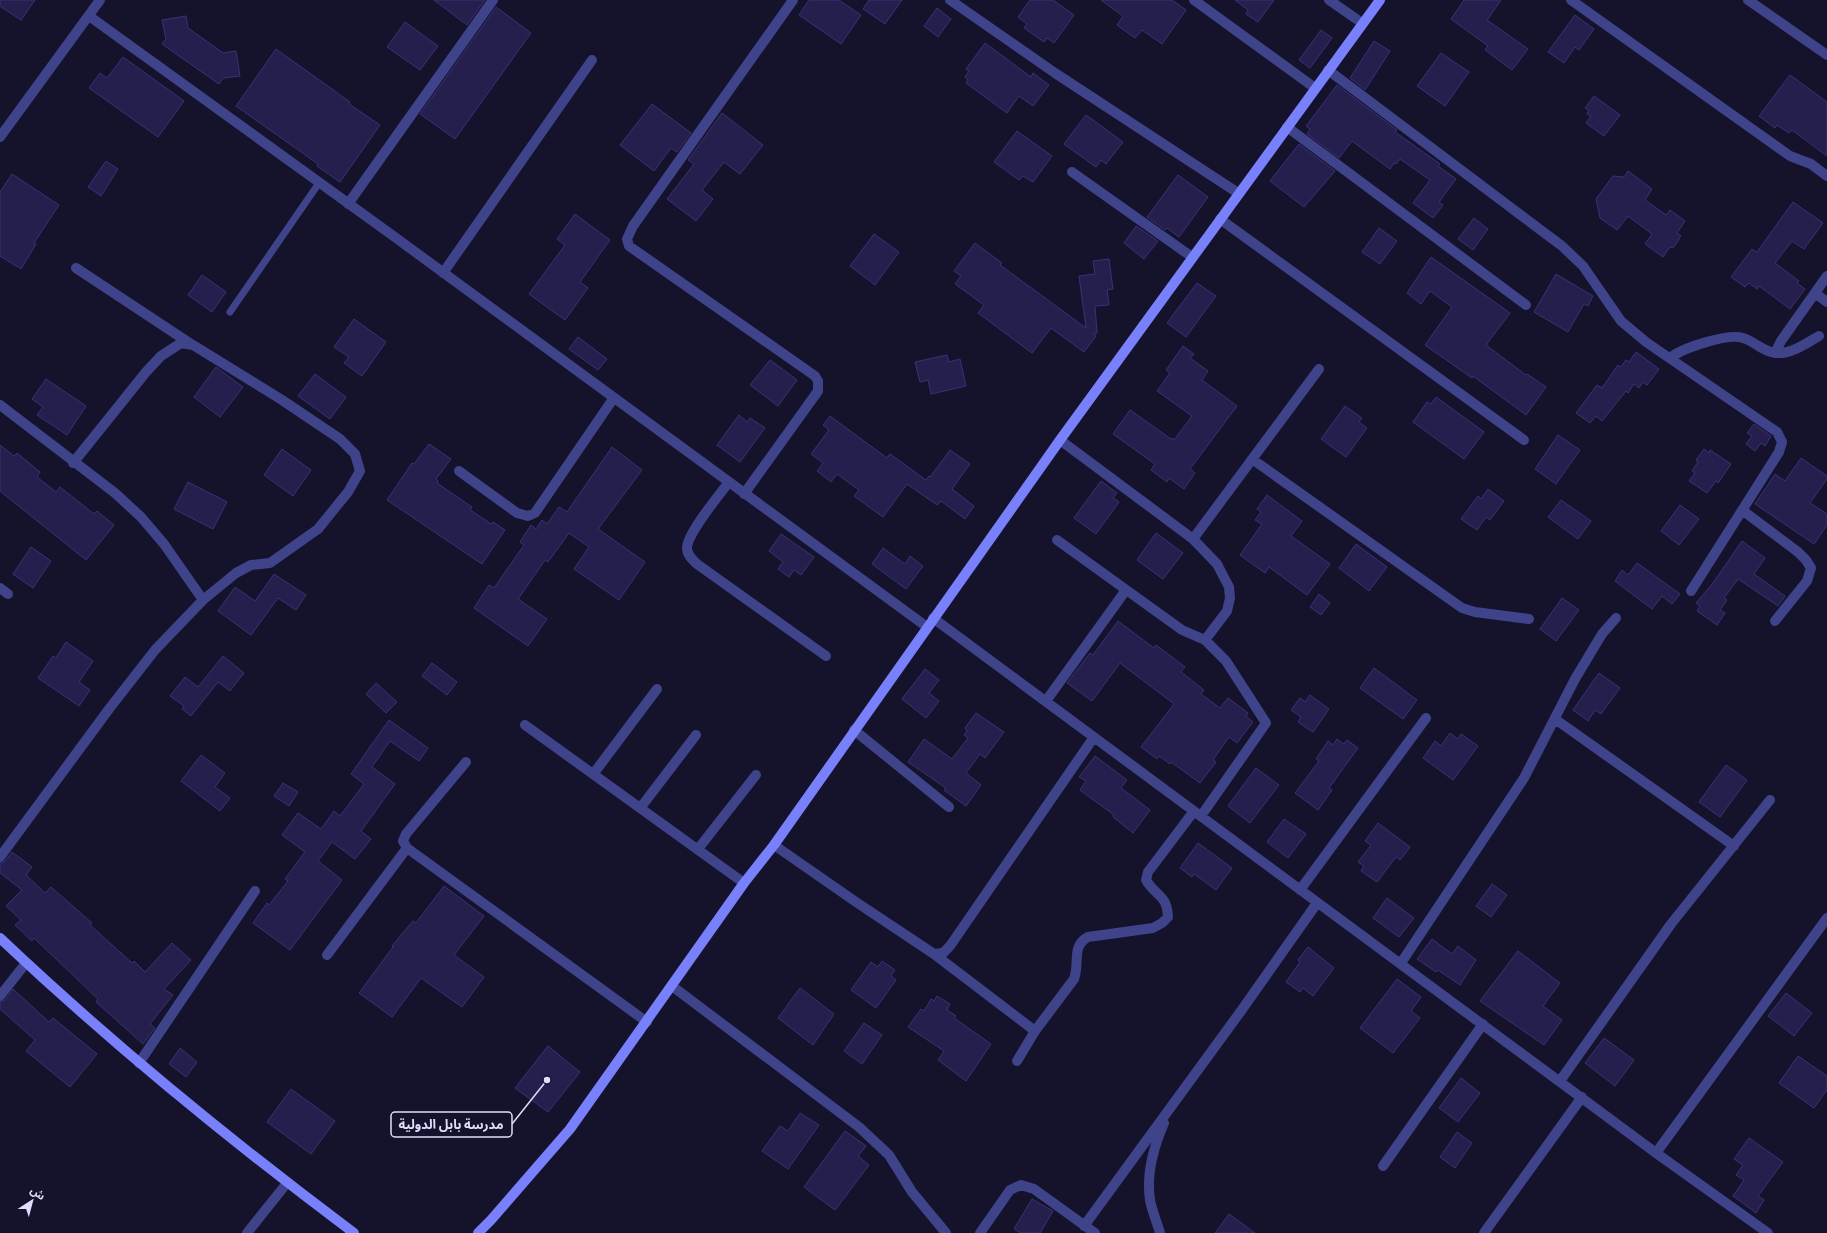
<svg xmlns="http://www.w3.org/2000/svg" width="1827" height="1233" font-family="'Source Sans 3','Noto Sans Arabic',sans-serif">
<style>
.building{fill:#241f4c;stroke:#393277}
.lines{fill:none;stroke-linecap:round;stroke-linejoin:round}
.lane{stroke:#3f4389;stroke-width:7}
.street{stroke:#3f4389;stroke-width:10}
.secondary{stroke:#7880fb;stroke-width:10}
.leader{fill:none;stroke:#dfdefe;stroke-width:1.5}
.callout-dot{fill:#dfdefe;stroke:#15122c;stroke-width:1.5}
.callout{fill:#15122c;stroke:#dfdefe;stroke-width:1.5}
.callout-label{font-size:13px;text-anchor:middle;font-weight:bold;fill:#dfdefe}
</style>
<rect width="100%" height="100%" fill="#15122c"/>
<path class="building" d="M0,0H35L21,20L0,6Z
M434,0H485L467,25Z
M809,0H839L861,15L841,44L799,15Z
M869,0H902L885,24L863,9Z
M1030,0H1053L1074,15L1054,43L1047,38L1044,42L1024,28L1027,24L1018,17Z
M1101,0H1172L1186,10L1162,44L1142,30L1135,38L1117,25L1123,16Z
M1235,0H1274L1258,22L1246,14L1248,10Z
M1464,0H1501L1487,20L1528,49L1512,70L1485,50L1488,46L1451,19Z
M496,7L531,33L455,139L420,114Z
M937,8L951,19L938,37L924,26Z
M1575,15L1594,29L1579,50L1575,47L1564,63L1548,52Z
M186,16L188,28L223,53L236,51L240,76L223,78L219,84L162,44L166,39L162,20Z
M405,22L438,46L420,70L387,47Z
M1321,30L1332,38L1310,68L1299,60Z
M1374,41L1390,51L1365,90L1350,78Z
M985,43L1031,77L1033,73L1049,85L1033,106L1019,96L1007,113L966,83L968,80L965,77L969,71L966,69Z
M276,49L350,102L349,104L380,125L340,182L317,166L318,164L236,106Z
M1441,53L1469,72L1445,106L1417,86Z
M123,57L184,101L158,137L89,88L100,73L107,78Z
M1790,75L1827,102V156L1792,130L1789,133L1777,125L1775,128L1759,116Z
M1337,85L1397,130L1395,132L1440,164L1438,166L1456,179L1439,202L1443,205L1433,218L1413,203L1430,180L1400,159L1396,164L1394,163L1390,169L1352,141L1339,158L1307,134L1310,129L1306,126Z
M1594,96L1620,115L1604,136L1586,123L1591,116L1587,114L1589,110L1585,108Z
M652,104L691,133L677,152L671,148L654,171L620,145Z
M722,113L763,145L740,174L724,162L702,190L713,199L696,221L667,199L694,164L688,160Z
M1086,115L1123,142L1106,164L1101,160L1096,167L1064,144Z
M1017,131L1052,156L1033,182L1023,176L1019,180L994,162Z
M1299,144L1335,171L1304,207L1270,181Z
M106,161L118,169L101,196L88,187Z
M1628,171L1652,189L1645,200L1666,215L1670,210L1685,221L1677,233L1681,236L1673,248L1670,247L1663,257L1645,244L1652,234L1628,216L1617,230L1600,218L1596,199L1613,176L1624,177Z
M12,174L59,205L34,243L36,244L21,269L0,256V192Z
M1178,175L1208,197L1179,237L1167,228L1165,230L1147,217Z
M1793,202L1823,223L1804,249L1792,241L1775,263L1799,281L1797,283L1805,289L1790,309L1759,286L1757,289L1749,283L1745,287L1731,277L1752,249L1757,252Z
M575,214L610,240L580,282L588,288L565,320L529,294L565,245L557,239Z
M1474,218L1488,229L1473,250L1458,239Z
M1136,226L1158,241L1144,259L1124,243Z
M1379,228L1397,241L1380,264L1362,252Z
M874,234L899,252L875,285L850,266Z
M975,243L1002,263L1000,265L1086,328L1079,276L1095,274L1093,261L1109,259L1113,289L1107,290L1109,305L1095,306L1097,333L1093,334L1096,336L1084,352L1051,328L1032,353L978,313L984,305L955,284L961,276L954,271Z
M1431,257L1510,313L1486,345L1526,375L1527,374L1546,387L1526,415L1473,376L1472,378L1425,345L1452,307L1430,291L1421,304L1407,293Z
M1556,274L1593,296L1588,306L1584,304L1568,332L1534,312Z
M202,275L226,292L212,312L188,295Z
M1197,283L1216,296L1186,337L1167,323Z
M354,319L386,342L362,376L344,363L349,357L334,347Z
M578,337L607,359L598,370L569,349Z
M1183,346L1194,354L1190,358L1208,371L1202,380L1237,406L1190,469L1195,473L1184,489L1169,478L1167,482L1151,470L1155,464L1113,434L1130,410L1171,439L1172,438L1174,440L1192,416L1157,391L1170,373L1166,370Z
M1636,352L1659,369L1647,385L1643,382L1639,388L1634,384L1628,393L1626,391L1602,421L1596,416L1590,423L1576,413L1597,385L1602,388L1618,365L1621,367L1626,360L1629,362Z
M947,355L949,362L960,359L966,386L931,394L928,380L920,382L915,362Z
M770,360L797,380L778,406L750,385Z
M216,367L243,387L220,417L194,397Z
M315,374L346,397L330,419L298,396Z
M46,379L86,406L67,435L37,415L43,407L32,399Z
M1436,397L1484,432L1464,459L1413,422L1427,402L1431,404Z
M1345,406L1362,418L1359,422L1367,428L1346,457L1321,439Z
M739,415L747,422L750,418L765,428L740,462L717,445Z
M830,416L887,458L890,454L926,480L929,476L930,477L950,450L970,464L952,489L974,506L965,519L941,501L937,505L907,484L883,517L854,496L859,490L837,474L831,482L817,471L823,463L811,454L829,430L823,425Z
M1754,424L1771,436L1765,446L1761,443L1755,451L1746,444L1752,436L1747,433Z
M1558,435L1580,450L1556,484L1535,469Z
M429,444L451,459L436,479L438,481L437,483L472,507L470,510L491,524L493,522L505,530L482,564L387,500L412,463L414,464Z
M0,445L14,456L17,453L40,472L37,477L56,492L60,487L94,514L97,511L114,525L86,560L0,491Z
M612,447L642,470L598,529L645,562L619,600L574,569L589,547L569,533L548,562L545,560L518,599L547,619L528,646L474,608L489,585L494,588L524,545L520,542L531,525L536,529L542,520L547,524L559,507L567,512Z
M282,449L311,470L293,496L264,475Z
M1704,449L1709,453L1710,450L1731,464L1718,483L1716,481L1707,493L1689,481L1695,473L1692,471L1698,462L1696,460Z
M1801,458L1827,476V479L1810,503L1827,514V525L1814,544L1755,504L1775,474L1785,481Z
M1101,481L1117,493L1113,498L1119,502L1096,534L1074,518Z
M188,482L227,502L213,529L174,509Z
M1488,489L1504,501L1490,520L1486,517L1477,530L1461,519L1478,496L1481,499Z
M1267,495L1302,521L1291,536L1330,564L1307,595L1269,567L1265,573L1240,555L1262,524L1255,520L1261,512L1257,509Z
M1561,500L1591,521L1578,539L1548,517Z
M1680,505L1699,519L1679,545L1661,531Z
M1156,533L1183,553L1163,579L1137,560Z
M781,534L814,557L801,575L794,570L789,577L778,569L783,562L769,551Z
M1742,541L1765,558L1754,574L1785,596L1778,606L1738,579L1724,598L1727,600L1720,610L1725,613L1717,625L1697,611L1700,606L1696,603L1713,583Z
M1356,544L1387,567L1369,591L1339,568Z
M31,547L51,561L33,588L13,574Z
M883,548L905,564L910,556L923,566L906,589L872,564Z
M1637,563L1680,594L1672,604L1662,596L1652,609L1615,581L1622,570L1628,575Z
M274,574L306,595L296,610L278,598L251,635L218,611L235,587L255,601Z
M1319,594L1330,603L1321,615L1310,607Z
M1562,598L1579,610L1556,641L1540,629Z
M1118,621L1154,648L1156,645L1185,667L1181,672L1204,690L1201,694L1220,708L1228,698L1248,713L1246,716L1253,722L1237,743L1229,737L1213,760L1216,762L1200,783L1171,762L1170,764L1159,756L1157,759L1141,747L1174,704L1120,663L1092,701L1067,683L1090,653L1093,655Z
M66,642L93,661L79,682L90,690L79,706L38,678L53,656L56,658Z
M223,656L244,673L230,691L218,682L191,716L182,709L184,706L170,696L185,677L198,687Z
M432,663L457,682L447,695L422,676Z
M1374,668L1417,700L1403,719L1360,688Z
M925,669L939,680L929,693L939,701L926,718L902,699Z
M1599,673L1620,688L1601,714L1595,710L1588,721L1573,710Z
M376,683L397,702L386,713L366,694Z
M1310,695L1329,709L1313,732L1298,722L1301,717L1291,710L1300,698L1305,702Z
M976,713L1004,732L985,758L980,754L966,773L981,785L966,806L944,790L946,788L908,762L924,739L952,759L968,738L964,735L967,731L965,728Z
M389,720L428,748L419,761L390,741L372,767L395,784L361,831L371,839L355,859L332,842L318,861L342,880L290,950L253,923L267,903L269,905L288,881L285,879L305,852L282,835L298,813L321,829L334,811L340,816L364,784L351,774Z
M1450,733L1458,739L1461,734L1478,746L1453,780L1423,758L1435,741L1441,746Z
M1337,739L1344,744L1347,740L1358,748L1329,788L1332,790L1318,810L1295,793L1319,761L1316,759L1328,741L1333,745Z
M201,755L225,773L215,787L230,798L220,811L181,781Z
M1095,756L1127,780L1121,788L1150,810L1133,833L1113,817L1114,815L1080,790L1086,781L1079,777Z
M1726,765L1747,780L1720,817L1699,802Z
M1256,768L1279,785L1250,823L1228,806Z
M283,783L298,792L289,806L274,796Z
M1284,819L1306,834L1288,858L1267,842Z
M1378,823L1410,847L1400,860L1396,857L1377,882L1361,871L1364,866L1358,862L1371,845L1365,841Z
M1198,843L1232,868L1216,890L1194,874L1192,877L1180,868Z
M12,852L32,867L26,875L45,893L51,887L92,923L90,925L132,963L134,961L145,972L172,943L191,960L164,989L173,995L150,1024L155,1028L143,1044L96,1002L98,999L34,938L32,941L15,925L21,920L6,906L22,890L0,873V863L5,861Z
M1492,884L1507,895L1491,917L1476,906Z
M444,886L484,916L454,955L484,977L462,1007L421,978L392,1017L359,993L393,947L392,946L413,921L416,923Z
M1387,898L1414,918L1399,937L1373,918Z
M1432,939L1452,954L1458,946L1476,960L1460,985L1438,970L1436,972L1417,959Z
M1308,947L1334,968L1313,996L1303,988L1300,992L1286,982L1300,962L1298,960Z
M1518,951L1560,983L1543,1006L1562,1020L1544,1045L1480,1001Z
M882,961L895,970L891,976L896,980L876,1008L851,990L871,962L878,967Z
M1397,979L1421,997L1411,1011L1420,1018L1393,1053L1360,1028Z
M800,988L834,1014L813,1045L778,1018Z
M13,989L49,1022L53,1018L97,1054L70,1087L26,1051L35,1040L0,1009V1002L5,1000Z
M1786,993L1812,1013L1794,1036L1768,1016Z
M937,996L950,1004L947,1010L956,1016L954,1018L991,1044L966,1081L938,1060L944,1051L908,1027L921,1009L924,1011L931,999L934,1001Z
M864,1023L882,1035L862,1064L844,1051Z
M1604,1038L1634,1060L1615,1086L1585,1063Z
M548,1046L580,1072L548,1112L515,1088Z
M180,1048L197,1062L186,1077L169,1064Z
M1798,1056L1827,1076V1090L1814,1108L1779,1083Z
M1461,1078L1480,1093L1458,1122L1439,1108Z
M291,1089L335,1121L311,1154L267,1122Z
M800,1113L819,1125L788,1169L762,1151L780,1126L788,1131Z
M845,1131L866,1146L858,1156L869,1165L835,1210L804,1187Z
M1457,1132L1472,1143L1455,1168L1440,1157Z
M1749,1138L1783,1162L1758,1196L1764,1200L1756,1213L1733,1196L1744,1180L1736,1175L1743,1165L1734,1159Z
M1032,1199L1053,1211L1040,1233H1021L1014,1229Z
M1229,1214L1255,1233H1215Z"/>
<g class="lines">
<path class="lane" d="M230,312L319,183"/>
<path class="street" d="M950,0L1055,73L1238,193
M1194,0L1315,88
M1329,0L1362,23
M1571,0L1790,156L1811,164L1827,176
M1748,0L1827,55
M89,16L392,235L927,627
M1328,70L1562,246L1583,266L1621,321L1646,342L1777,432L1782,442L1779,452L1691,591
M1287,127L1526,305
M0,137L100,0
M1072,172L1192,257
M348,204L493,0
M1220,219L1524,440
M76,268L191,344
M443,273L592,60
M1815,293L1827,302
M1775,353L1781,341L1827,276
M1670,358C1682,348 1728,333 1743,338C1754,341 1765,353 1777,353C1791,354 1807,343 1819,336
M0,405L115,493L141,517L164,544L203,600
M1060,440L1193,539L1217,564L1229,587L1230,598L1227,611L1205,640
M1252,459L1462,608L1475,612L1529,619
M459,471L517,513L528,516L535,513L613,399
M729,482C719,495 687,534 687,548C687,555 692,559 697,564L826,656
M744,494L818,391V381L815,376L629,246L627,239L633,226L793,0
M1742,510L1798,552L1806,560L1811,568L1807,581L1775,621
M1193,539L1319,369
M1057,540L1182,630L1205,640L1226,661L1266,723L1201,816
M0,588L8,594
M933,618L1656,1153L1768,1233
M1046,701L1126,590
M1555,719L1734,846
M525,725L744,883
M854,730L949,807
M466,762L406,834L403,841L407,848L647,1022
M594,773L657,689
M641,807L696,735
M774,845L856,902L934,954L943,953L950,946L1094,737
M698,849L756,775
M0,857L109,709L155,650L203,600L236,573L251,565L270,563L318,529L348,492L360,471L355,454L340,439L282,400L193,345L181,343L161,356L146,372L73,463
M1300,890L1426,718
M934,954L1035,1031
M327,955L407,848
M1401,963L1524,778L1575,679L1602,634L1616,618
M672,986L859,1127L889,1155L912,1192L946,1233
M0,996L26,963
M1017,1061L1035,1031L1074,979C1080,963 1071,946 1088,937L1153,928L1162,923L1168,917C1167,894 1156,897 1146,880L1148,872L1194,811
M139,1063L255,891
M1560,1081L1671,924L1770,800
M1656,1153L1827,918
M1383,1166L1483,1024
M1084,1226L1241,1011L1317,903
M247,1233L287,1183
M980,1233L1010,1190L1021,1185L1034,1189L1095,1233
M1160,1233C1157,1222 1152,1211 1150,1200C1146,1174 1154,1146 1164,1123
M1484,1233L1582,1097"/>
<path class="secondary" d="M0,938C112,1044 231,1141 354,1233
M478,1233L491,1220L570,1129L744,883L774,845L1060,440L1380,0"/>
</g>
<path class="leader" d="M547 1080L512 1124"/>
<circle class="callout-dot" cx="547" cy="1080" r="4"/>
<rect class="callout" x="391" y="1112" width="121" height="25" rx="4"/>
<g class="callout-label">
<text x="451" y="1129">مدرسة بابل الدولية</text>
</g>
<g transform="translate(32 1201) rotate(36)" stroke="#15122c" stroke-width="3" paint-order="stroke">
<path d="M0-3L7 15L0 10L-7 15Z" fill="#dfdefe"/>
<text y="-6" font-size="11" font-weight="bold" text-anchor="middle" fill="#dfdefe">ش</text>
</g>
</svg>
